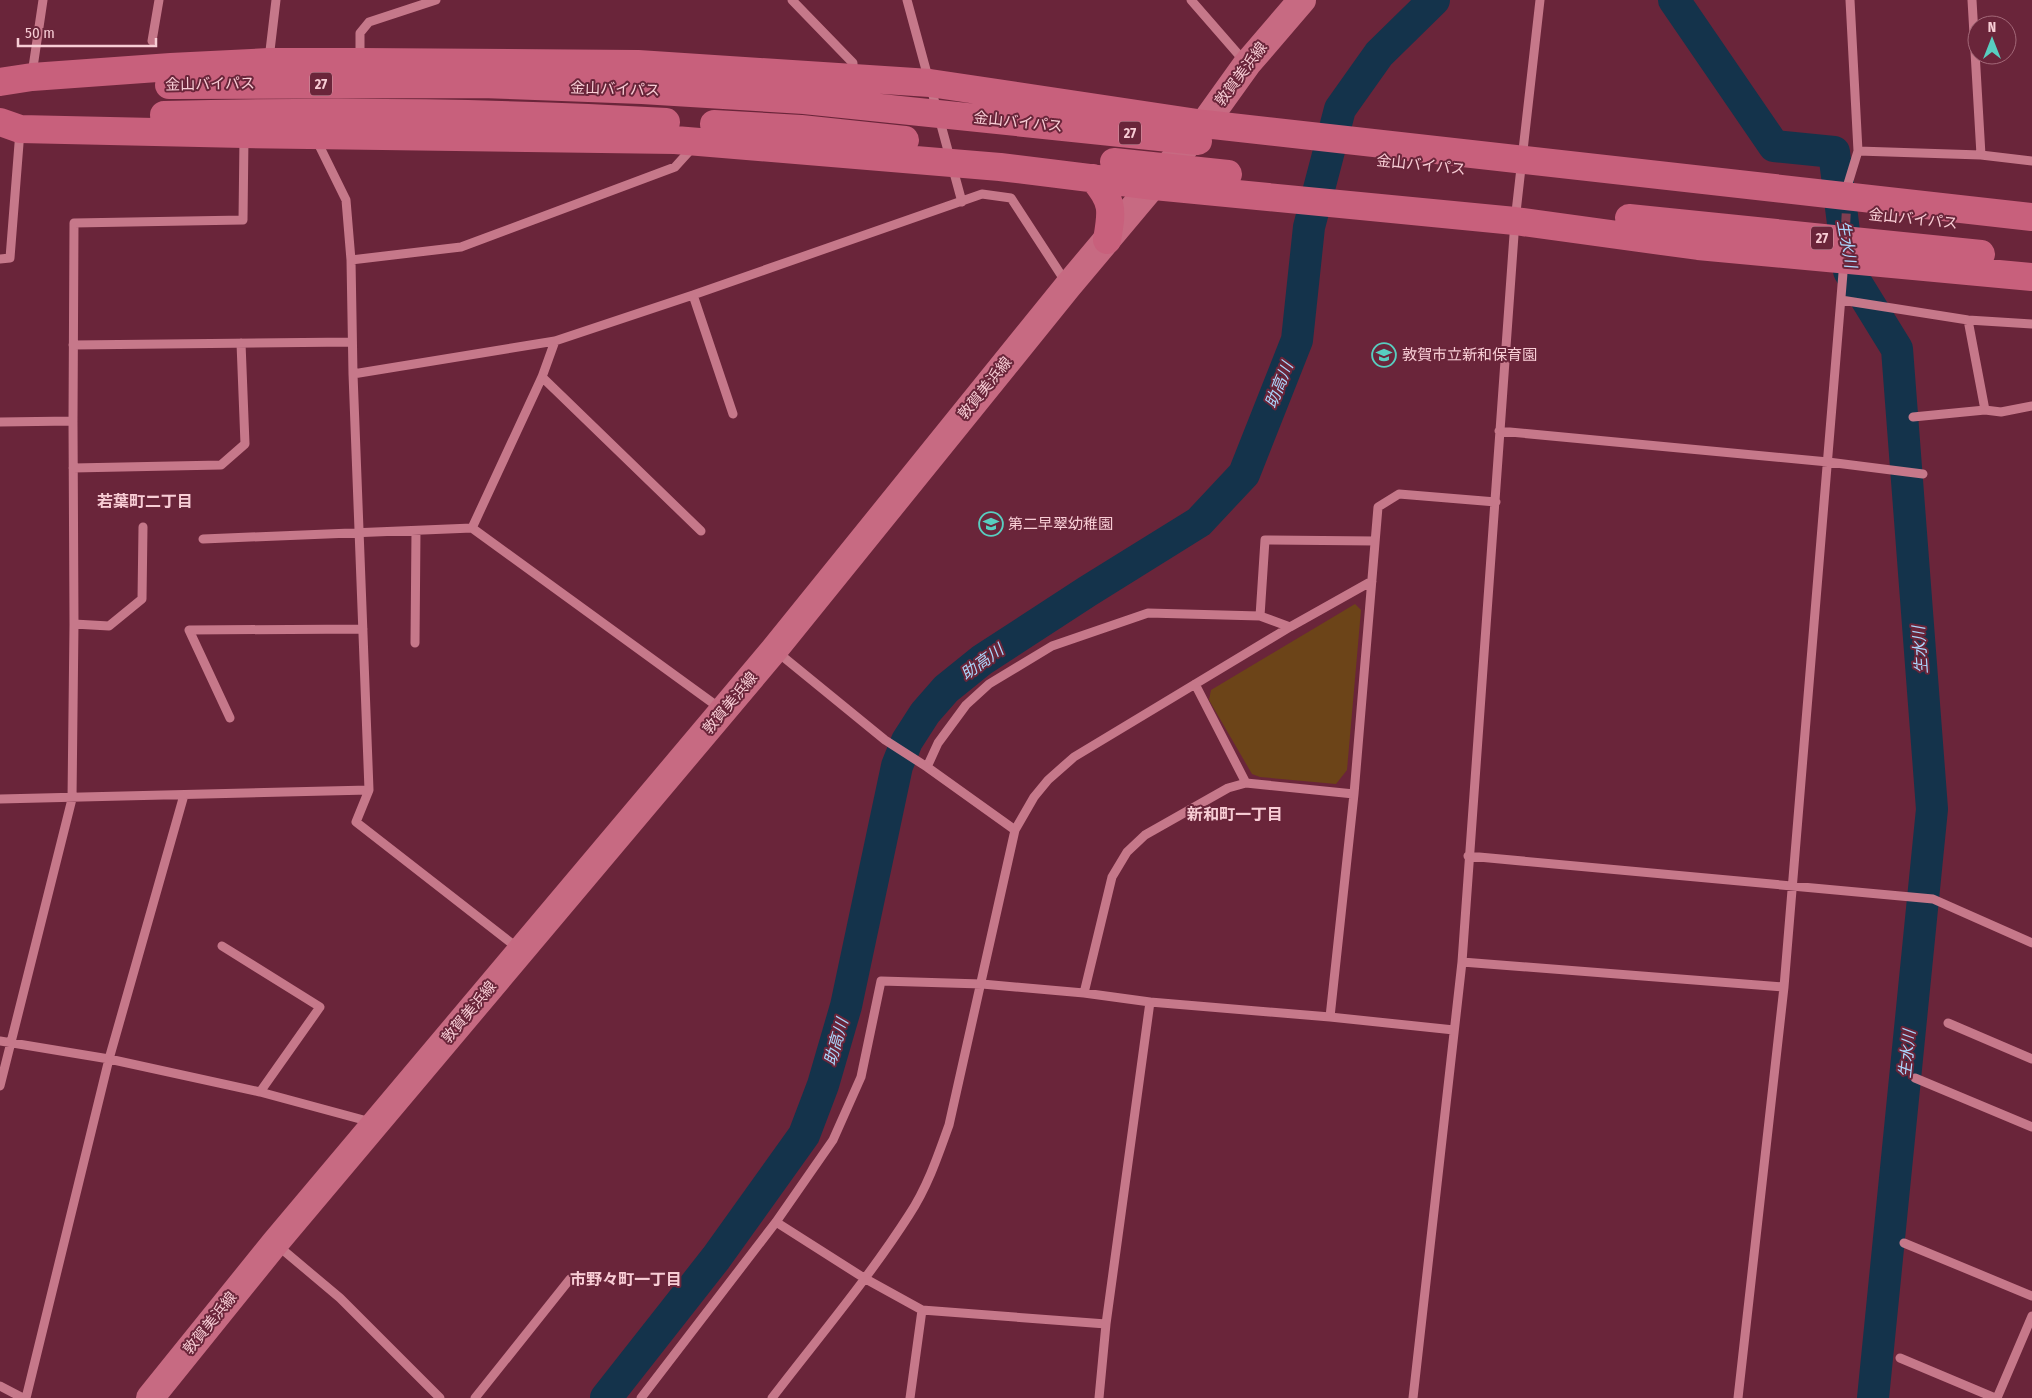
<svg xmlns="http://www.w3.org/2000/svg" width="2032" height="1398" font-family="'Fira Sans Condensed','Noto Sans JP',sans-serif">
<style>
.green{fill:#6c4418}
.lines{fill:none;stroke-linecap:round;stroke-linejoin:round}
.river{stroke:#14334b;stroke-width:32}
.minor-tunnel{stroke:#7f3e51;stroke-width:9;stroke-dasharray:9 4.5;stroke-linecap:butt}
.minor{stroke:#c6788a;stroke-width:9}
.major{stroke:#c76a82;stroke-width:28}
.highway{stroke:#c8607c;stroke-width:28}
.labels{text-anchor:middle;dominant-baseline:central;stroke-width:4;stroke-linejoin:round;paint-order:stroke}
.shield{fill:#6a253a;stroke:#cd9ba6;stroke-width:1}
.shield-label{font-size:14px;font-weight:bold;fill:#f8cdd5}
.street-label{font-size:15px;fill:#f8cdd5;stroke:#6a253a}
.poi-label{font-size:15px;fill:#f8cdd5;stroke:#6a253a;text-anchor:start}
.water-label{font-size:16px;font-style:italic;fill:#acd7fd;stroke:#6a253a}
.neighbourhood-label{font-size:16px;font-weight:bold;fill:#f8cdd5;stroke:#6a253a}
</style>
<rect width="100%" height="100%" fill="#6a253a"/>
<path class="green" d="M1355,604L1361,610L1347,770L1336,784L1260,777L1252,774L1209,700L1211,690Z"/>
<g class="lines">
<path class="river" d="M1674,0L1774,146L1834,152L1849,271L1897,349L1932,809L1873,1398
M606,1398L716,1258L804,1135L823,1085L846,1006L897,766L907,741L925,713L946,689L982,660L1088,591L1199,522L1244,474L1297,340L1309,227L1340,109L1379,54L1434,0"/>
<path class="minor-tunnel" d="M1845,236L1847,199"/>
<path class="minor" d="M792,0L853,63V75
M907,0L962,202
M1191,0L1245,62
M1972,0L1981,155
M152,41L159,0
M269,59L276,0
M360,59V33L369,22L436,0
M32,74L43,0
M316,139L346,200L351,260L353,374L369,790L356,822L519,949
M1858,151L1981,155L2032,161
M1847,187L1858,151L1850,0
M0,259L10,258L20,131
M351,260L461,247L675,167L694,146
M693,295L733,414
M1841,300L1968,320L2032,324
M1968,320L1985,410
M73,345L352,342
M353,374L555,341L693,295L982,194L1011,198L1067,284
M542,377L701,531
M1913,417L1985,410L2001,412L2032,406
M0,422L73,421
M1499,431L1828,462L1923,474
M73,468L221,465L245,444L241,343
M472,528L542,377L555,341
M203,539L472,528L721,709
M1260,616L1265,540L1375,541
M74,624L109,626L142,599L143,527
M415,643L416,531
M776,651L885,740L927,767L1015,830
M230,718L189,630L363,629
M927,767L938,743L966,705L989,684L1052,646L1148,613L1260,616L1290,627
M1246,783L1354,794
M0,799L369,790
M1468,856L1933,899L2032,943
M222,946L320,1007L260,1092
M1462,962L1784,987
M1084,993L1112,877L1127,852L1145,835L1228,788L1246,783L1195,684
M1330,1017L1354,794L1378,507L1399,494L1496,502
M1948,1023L2032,1059
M0,1041L109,1059L260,1092L371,1122
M1915,1078L2032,1127
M0,1086L72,799L74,624L73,421L74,223L243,220L244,137
M776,1222L864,1278L922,1310L1106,1324
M1904,1243L2032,1296
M277,1245L340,1298L440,1398
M1900,1358L1995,1398
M0,1386L23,1398
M26,1398L109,1059L184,795
M475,1398L570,1279
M641,1398L776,1222L833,1140L861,1077L881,981L982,984L1084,993L1150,1002L1330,1017L1454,1030
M772,1398C818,1338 868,1279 909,1215C927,1188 938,1156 949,1125L1015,830L1034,797L1048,780L1074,757L1290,627L1372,581
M910,1398L922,1310
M1099,1398L1106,1324L1150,1002
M1413,1398L1462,962L1515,221L1540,0
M1738,1398L1784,987L1843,273
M1997,1398L2032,1316"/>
<path class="major" d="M150,1398L275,1243L774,650L1068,286L1204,124L1247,64L1302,0"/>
<path class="highway" d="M0,82L32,77L171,67L269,62H360L638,64L930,83L1204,124L2032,217
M169,85L482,84L642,90L804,100L1198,141
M164,115C331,111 499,112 666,122
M0,122L20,129L244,134L675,140L1000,167L1154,186L1515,221L1698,246L2032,277
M714,124L801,129L905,140
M1114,162L1228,174
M1093,178C1114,202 1112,211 1107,240
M1629,218L1981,254"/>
</g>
<defs>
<g id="school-ring" transform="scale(1.25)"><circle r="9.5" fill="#6a253a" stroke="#58cec0" stroke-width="1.5"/><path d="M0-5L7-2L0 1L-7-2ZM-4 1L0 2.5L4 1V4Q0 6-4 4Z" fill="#58cec0"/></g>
</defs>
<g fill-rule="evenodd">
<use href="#school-ring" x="1384" y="355"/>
<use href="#school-ring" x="991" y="524"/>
</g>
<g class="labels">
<g class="shield">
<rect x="310" y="72.5" width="22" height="23" rx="4"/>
<rect x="1119" y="121.5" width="22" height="23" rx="4"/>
<rect x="1811" y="226.5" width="22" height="23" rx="4"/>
</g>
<g class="shield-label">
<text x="321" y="84">27</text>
<text x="1130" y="133">27</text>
<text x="1822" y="238">27</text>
</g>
<g class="street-label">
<text transform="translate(1241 74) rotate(-53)">敦賀美浜線</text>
<text transform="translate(210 84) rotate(-1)">金山バイパス</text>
<text transform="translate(615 89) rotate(2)">金山バイパス</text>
<text transform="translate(1018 122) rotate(6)">金山バイパス</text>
<text transform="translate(1421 165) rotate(6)">金山バイパス</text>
<text transform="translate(1913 219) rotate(6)">金山バイパス</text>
<text transform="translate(985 388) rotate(-51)">敦賀美浜線</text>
<text transform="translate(730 703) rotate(-50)">敦賀美浜線</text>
<text transform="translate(469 1012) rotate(-50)">敦賀美浜線</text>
<text transform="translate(210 1323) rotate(-51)">敦賀美浜線</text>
</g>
<g class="poi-label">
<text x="1402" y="355">敦賀市立新和保育園</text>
<text x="1008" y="524">第二早翠幼稚園</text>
</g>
<g class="water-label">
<text transform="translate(1847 244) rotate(80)">生水川</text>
<text transform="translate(1279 385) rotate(-68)">助高川</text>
<text transform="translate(1920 650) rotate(-94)">生水川</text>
<text transform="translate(982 662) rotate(-36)">助高川</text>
<text transform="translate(836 1042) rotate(-74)">助高川</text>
<text transform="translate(1907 1054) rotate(-84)">生水川</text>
</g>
<g class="neighbourhood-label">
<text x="145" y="501">若葉町二丁目</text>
<text x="1235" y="814">新和町一丁目</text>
<text x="626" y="1279">市野々町一丁目</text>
</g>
</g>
<g transform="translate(1992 40)"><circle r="24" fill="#6a253a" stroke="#a36878"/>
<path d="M0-4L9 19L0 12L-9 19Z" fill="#58cec0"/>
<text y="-8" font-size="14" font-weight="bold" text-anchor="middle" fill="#f8cdd5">N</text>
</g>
<path d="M18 38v8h138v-8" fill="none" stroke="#f8cdd5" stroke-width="2.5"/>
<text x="25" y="38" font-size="15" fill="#f8cdd5" stroke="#6a253a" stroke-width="4" paint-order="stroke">50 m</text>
</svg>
